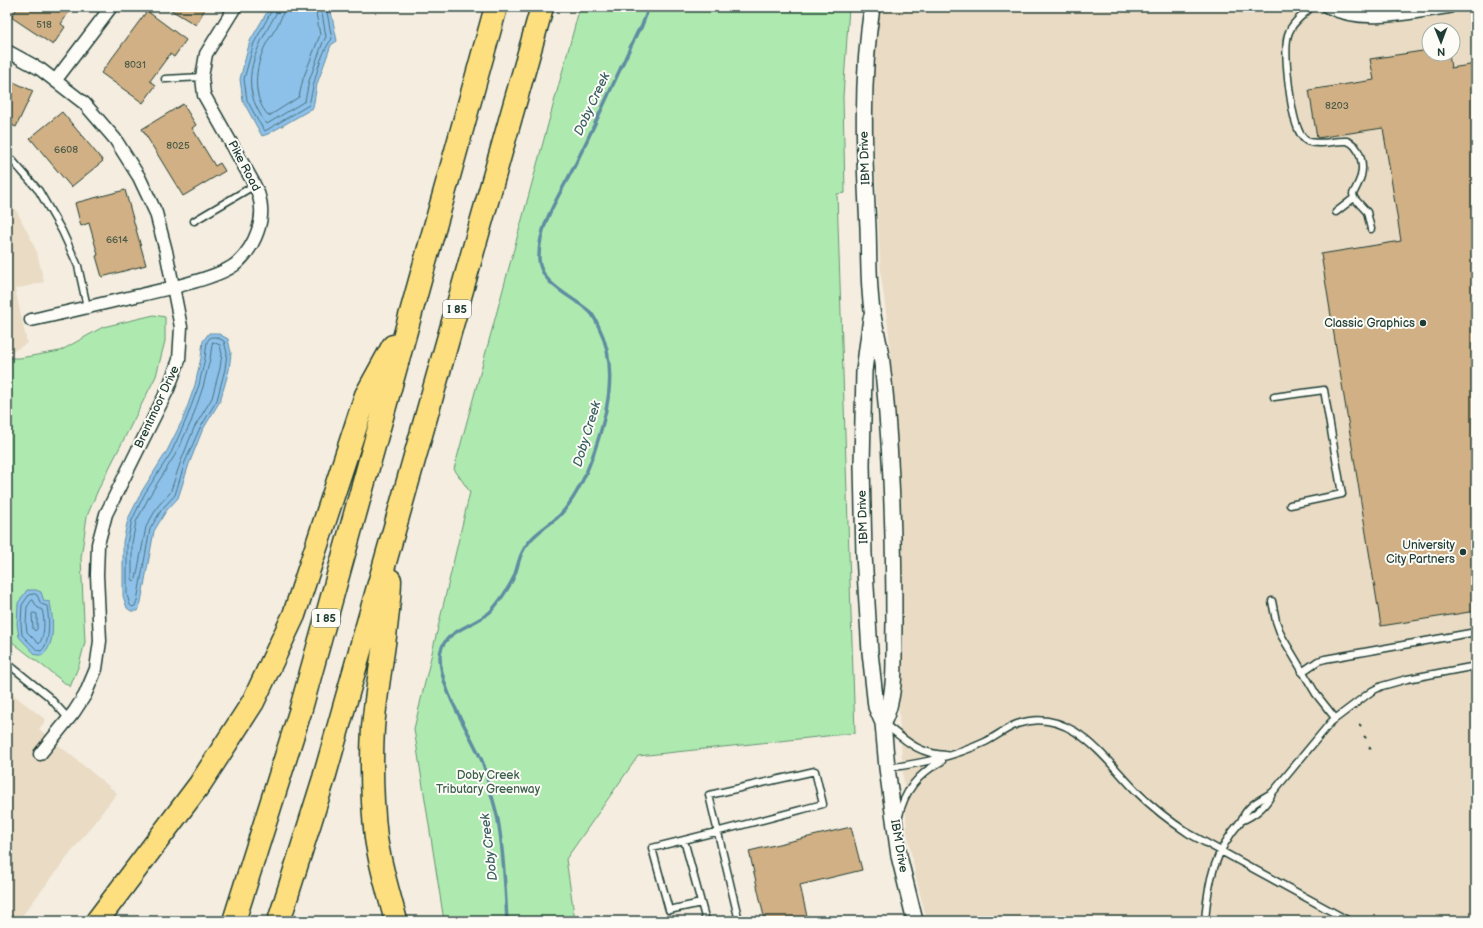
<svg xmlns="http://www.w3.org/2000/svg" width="1483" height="928" font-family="'Balsamiq Sans',sans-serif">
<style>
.built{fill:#e9dbc4;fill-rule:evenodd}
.green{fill:#aeeab0;stroke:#669472}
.water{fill:#8dc1ea;stroke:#618ca1}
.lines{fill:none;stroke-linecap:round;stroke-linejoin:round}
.shore{stroke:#4b727d;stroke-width:1}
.stream{stroke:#618ca1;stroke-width:3.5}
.building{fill:#d0b084;stroke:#1f3d34}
.service-casing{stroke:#1f3d34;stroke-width:9}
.minor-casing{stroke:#1f3d34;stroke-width:15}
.tertiary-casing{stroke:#1f3d34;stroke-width:18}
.motorway-casing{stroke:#1f3d34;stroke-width:25}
.path{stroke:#1f3d34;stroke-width:2;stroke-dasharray:3 3;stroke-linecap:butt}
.service{stroke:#fdfcf7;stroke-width:6}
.minor{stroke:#fdfcf7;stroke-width:12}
.tertiary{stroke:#fdfcf7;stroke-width:15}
.motorway{stroke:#fedf80;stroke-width:22}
.poi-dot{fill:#1f3d34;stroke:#fdfcf7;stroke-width:1.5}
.labels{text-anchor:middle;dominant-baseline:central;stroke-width:4;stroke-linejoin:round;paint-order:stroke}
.number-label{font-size:10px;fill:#4b5a48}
.shield{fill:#fdfcf7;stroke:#62766e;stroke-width:1}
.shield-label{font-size:11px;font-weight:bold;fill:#1f3d34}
.street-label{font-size:12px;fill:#1f3d34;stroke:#fdfcf7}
.poi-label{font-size:12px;fill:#1f3d34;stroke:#fdfcf7;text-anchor:end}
.park-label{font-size:12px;fill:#3c604d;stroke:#fdfcf7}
.water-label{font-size:13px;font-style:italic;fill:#3a5e62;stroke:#fdfcf7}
</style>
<rect width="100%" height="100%" fill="#f4ede0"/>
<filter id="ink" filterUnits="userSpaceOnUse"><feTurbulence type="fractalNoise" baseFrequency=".025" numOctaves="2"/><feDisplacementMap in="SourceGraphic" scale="8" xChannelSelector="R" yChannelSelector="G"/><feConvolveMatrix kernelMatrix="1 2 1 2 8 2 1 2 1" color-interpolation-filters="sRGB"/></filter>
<g filter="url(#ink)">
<path class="built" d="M880,7H1476V921H927L916,878L907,831L899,715L902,617L901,537L898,464L889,334L881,276L872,110L873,58ZM1429,30H1453V54H1429Z
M7,200L17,212L31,239L37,253L44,282L15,289L27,343L7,355Z
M7,690L46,720L39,729L117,793L18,921H7Z"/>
<path class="green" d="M580,7H849L843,97L845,193L837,194L855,733L638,756L566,859L575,921H444L414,729L470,492L454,469Z
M154,315L165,317V341L156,376L98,490L87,516L81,558L85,642L79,665L70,687L7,638V358H20L60,351L103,327Z"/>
<path class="water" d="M270,7H330L337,41L331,45L317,84L313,108L268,134L262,136L243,101L240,79L250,41Z
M209,333H217L228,339L231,353L229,370L220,401L202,431L189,464L178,498L166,511L154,531L141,602L138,611H131L127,608L123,596V542L128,519L142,491L167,451L183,419L195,385L201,358L203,341Z
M27,590H36L41,592L44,601L50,602C53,619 56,643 43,655H36L19,637L17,624L18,603Z"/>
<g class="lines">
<path class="shore" d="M273,7L272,10L254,43L244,79L247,100L258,121L265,131L309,105C313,87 320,52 332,39L326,7
M278,7L277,12C260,42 240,74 257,108C260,113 262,120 267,124L305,101L309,81L323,42L326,37L321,7
M284,7C283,21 271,34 265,46C255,67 251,98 269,116L299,97L303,79L320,35L315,7
M211,337H216L224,341L227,353L225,369L217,400L199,430L185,462L175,495L162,509L150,529L137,601L135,606L132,607L130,605L127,595V543L132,520L145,493L171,453L186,420L199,385L205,358L207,342Z
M213,342L220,345L222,354L220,368L212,398L194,428L181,461L170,493L158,506L146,527L136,579L134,581L132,579V543L136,522L150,495L175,455L191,422L203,387L210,359L212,345Z
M35,594L37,595L41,604L47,606C49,618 51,643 41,651L37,650L22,635L21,624L22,605L29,595Z
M33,600L37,607L42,610C45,619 45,636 39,644L27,632L26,624L27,607L31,601Z
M34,613L37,614V629L35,631L33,629L32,614Z"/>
<path class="stream" d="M507,921C505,887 504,853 498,820C496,810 493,800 490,790C487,780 486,770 482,761C469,730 440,690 440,657C440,631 473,627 490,612C498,604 511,585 515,574C519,562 520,552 529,542C537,531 550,525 560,515C575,499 584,480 592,458C607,416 620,368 598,325C596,321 594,316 590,312C574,297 540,285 539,259C538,224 560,195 575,165C597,121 617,75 638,31L641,28L649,7"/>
</g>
<path class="building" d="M18,7H72L61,24L65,27L53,45L11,17Z
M166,7H206L196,25Z
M147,11L186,40L174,57L170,54L150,81L156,85L143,103L101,73Z
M1429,50V54H1449L1451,68L1476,64V611L1381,626L1321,254L1401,241L1383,128L1317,138L1309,90L1374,80L1370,59Z
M7,79L33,91L16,127L7,123Z
M183,104L196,125L192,128L215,166L220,163L225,171L183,196L142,129Z
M62,112L103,161L71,187L30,138Z
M125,190L146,265L102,277L96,256L98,255L89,223L81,226L75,203Z
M851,827L862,870L800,885L808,921H765L749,851Z"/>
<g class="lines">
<g class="service-casing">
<path id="service" d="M1311,7C1304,15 1293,21 1289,32C1282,47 1291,113 1298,129C1300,134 1302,138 1307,141C1319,146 1335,140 1347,141C1360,145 1364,164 1361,176C1359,183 1356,188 1353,194L1354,198L1367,212L1371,229
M165,79L202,77
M7,157L12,160L39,191L62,231L78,266L87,307
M1336,212L1354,198
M194,221L255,185
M1274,397L1324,390L1342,494L1290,505
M1272,601L1276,621L1281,635L1316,694L1335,718
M7,663L48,696L69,719
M1302,672L1318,661L1325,659L1476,632
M886,725C906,741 919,754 946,755
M888,768C922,763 953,757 985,742C995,737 1005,729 1017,724C1071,705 1105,760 1138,793C1153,808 1170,821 1188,833L1349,921
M1273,792C1259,801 1248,804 1241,821C1256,815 1266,806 1273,792L1331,722L1372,691L1382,686L1407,679L1476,666
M899,816C904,791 919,773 942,761
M684,840L706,921
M701,903L669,910L652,848C710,834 766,819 823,804L815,771L709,795L739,921
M1205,921C1208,881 1214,852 1241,821"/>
</g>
<g class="minor-casing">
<path id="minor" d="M1328,7C1364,25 1411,12 1449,7
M7,51L40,69L84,103L115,139L139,177L156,213L166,251L181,327L179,360L168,389L106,514L98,544L97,575L100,641L96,669L85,695L74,712L40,754
M55,81L111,7
M31,320C68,312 104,303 141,295C164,289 222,278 238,262C255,246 266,219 259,196C258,191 255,187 253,182L204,95L202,77L206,54L235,7"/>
</g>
<g class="tertiary-casing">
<path id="tertiary" d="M872,7C861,80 864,154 868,227C869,254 868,283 872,310C875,328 880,345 882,363C892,449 894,537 894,623C893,656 898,692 883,723
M871,318L864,371L862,465L864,555L870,652L876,707L883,723L887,768L899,856L915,921"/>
</g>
<g class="motorway-casing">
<path id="motorway" d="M390,580C389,630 377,678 373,728C371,764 372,802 376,838C380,866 389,894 396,921
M97,921L200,784L253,702L294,615L366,395L393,346
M234,921L300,712L496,7
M279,921L324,778L542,7"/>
</g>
<path class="path" d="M1359,724L1363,728
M1364,736L1368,740
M1369,747L1372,751"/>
<use href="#service" class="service"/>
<use href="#minor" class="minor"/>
<use href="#tertiary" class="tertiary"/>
<use href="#motorway" class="motorway"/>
</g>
</g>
<g class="poi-dot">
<circle cx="1423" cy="323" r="4"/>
<circle cx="1463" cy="552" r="4"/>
</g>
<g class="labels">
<g class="number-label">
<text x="44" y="25">518</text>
<text x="135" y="65">8031</text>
<text x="1337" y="106">8203</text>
<text x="178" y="146">8025</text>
<text x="66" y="150">6608</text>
<text x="117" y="240">6614</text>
</g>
<g class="shield">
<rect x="443" y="300" width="28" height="18" rx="3"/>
<rect x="312" y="609" width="28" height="18" rx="3"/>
</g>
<g class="shield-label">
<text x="457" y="309">I 85</text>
<text x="326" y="618">I 85</text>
</g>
<g class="street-label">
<text transform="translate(865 158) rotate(-92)">IBM Drive</text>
<text transform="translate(244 166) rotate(62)">Pike Road</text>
<text transform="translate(157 407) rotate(-65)">Brentmoor Drive</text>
<text transform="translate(863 517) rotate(-92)">IBM Drive</text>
<text transform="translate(899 846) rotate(80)">IBM Drive</text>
</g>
<g class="poi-label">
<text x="1415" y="323">Classic Graphics</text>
<text x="1455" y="545">University<tspan x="1455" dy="14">City Partners</tspan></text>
</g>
<g class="park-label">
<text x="488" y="775">Doby Creek<tspan x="488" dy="14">Tributary Greenway</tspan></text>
</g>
<g class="water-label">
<text transform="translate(592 104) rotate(-65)">Doby Creek</text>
<text transform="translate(587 434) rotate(-73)">Doby Creek</text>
<text transform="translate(489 847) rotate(-97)">Doby Creek</text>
</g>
</g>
<rect width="1483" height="928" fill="none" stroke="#fdfcf7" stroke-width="24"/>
<rect x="12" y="12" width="1459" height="904" fill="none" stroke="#1f3d34" stroke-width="1.5" filter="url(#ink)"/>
<g transform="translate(1441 42) rotate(179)"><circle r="19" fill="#fdfcf7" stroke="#a4b0a9"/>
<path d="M0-3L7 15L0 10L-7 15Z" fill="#1f3d34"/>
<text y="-6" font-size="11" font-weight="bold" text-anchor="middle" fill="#1f3d34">N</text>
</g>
</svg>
